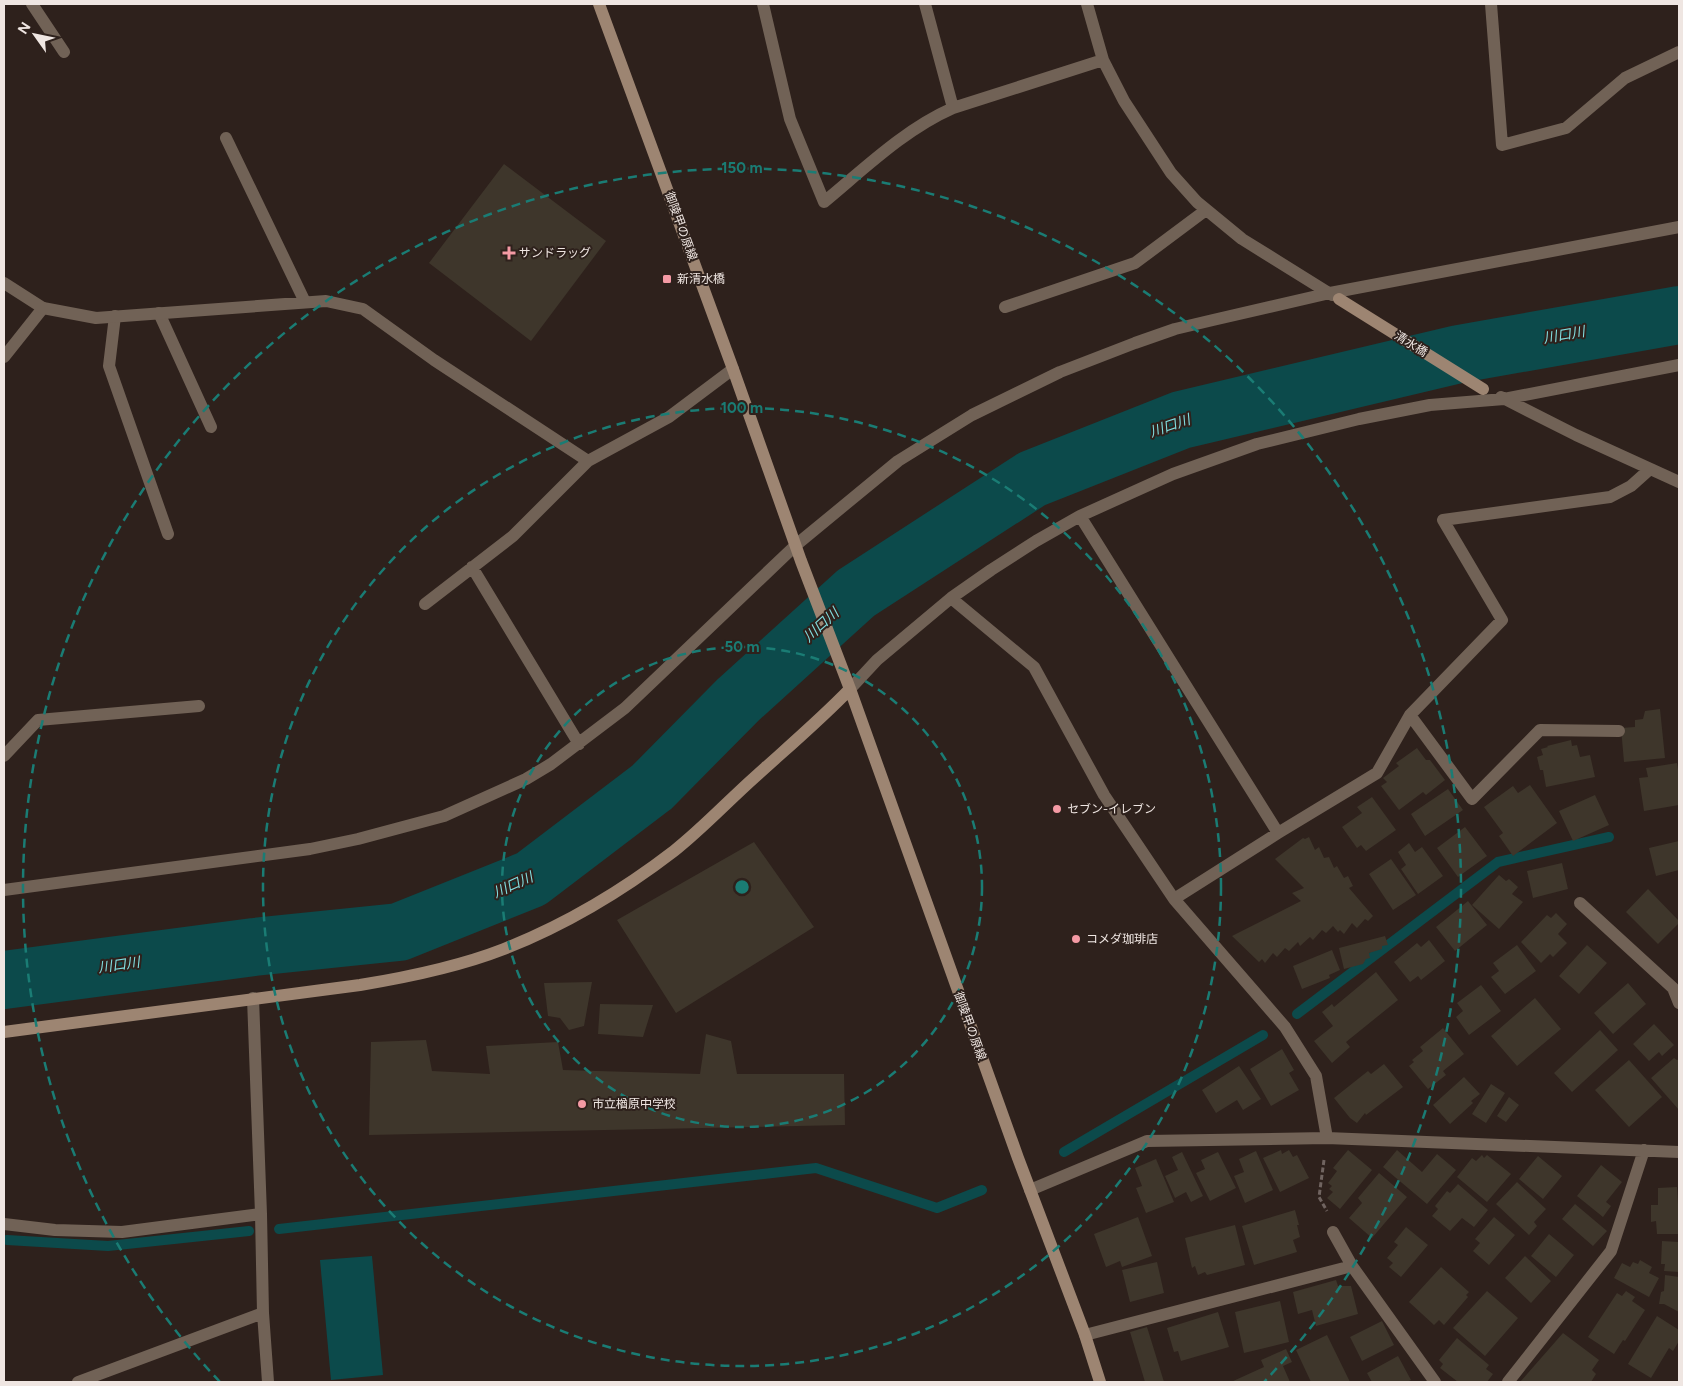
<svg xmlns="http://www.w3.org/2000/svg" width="1683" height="1386" font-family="Figtree,'Noto Sans JP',sans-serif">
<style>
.water{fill:#0c4a4b}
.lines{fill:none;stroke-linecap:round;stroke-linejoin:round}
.stream{stroke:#0c4a4b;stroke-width:10}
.river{stroke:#0c4a4b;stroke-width:58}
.building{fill:#3e362b}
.path{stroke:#706460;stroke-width:3;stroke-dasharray:5 2.5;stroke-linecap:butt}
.lane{stroke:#716256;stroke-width:12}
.street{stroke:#716256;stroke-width:12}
.secondary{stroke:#9d8572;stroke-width:12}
.ring{fill:none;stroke:#1a7c74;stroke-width:2.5;stroke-dasharray:9 6}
.poi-dot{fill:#f49aa4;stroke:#2e211c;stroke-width:2}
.labels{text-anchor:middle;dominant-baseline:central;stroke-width:4;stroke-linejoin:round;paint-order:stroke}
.street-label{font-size:12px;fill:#efe6e2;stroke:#2e211c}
.poi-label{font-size:12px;fill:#efe6e2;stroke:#2e211c;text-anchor:start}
.water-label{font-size:14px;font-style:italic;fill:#82dfe1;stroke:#2e211c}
.centre{fill:#1a7c74;stroke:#2e211c;stroke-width:2.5}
.ring-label{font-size:15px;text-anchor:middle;font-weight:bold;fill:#1a7c74;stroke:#2e211c;stroke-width:4;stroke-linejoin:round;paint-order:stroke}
</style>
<rect width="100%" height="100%" fill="#2e211c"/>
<path class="water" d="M372,1256L383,1375L331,1380L320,1260Z"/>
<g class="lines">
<path class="stream" d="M1297,1014L1498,862L1609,837
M1064,1152L1263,1035
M279,1229L816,1168L937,1208L982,1190
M7,1240L108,1246L249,1231"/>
<path class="river" d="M4,980L254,947L399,932L531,879L652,787L738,700L856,593L1032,479L1181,420L1459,354L1679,315"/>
</g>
<path class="building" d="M504,164L606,241L531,341L429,263Z
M1660,709L1665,758L1624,762L1621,728L1635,727V720L1643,719L1645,711Z
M1571,740L1572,746L1577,745L1580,757L1590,755L1595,777L1546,787L1543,770H1540L1537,757L1543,755L1541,749L1548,747L1547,746Z
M1417,748L1426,760H1430L1445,780L1426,795L1423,792L1399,810L1381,786L1387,782L1383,778L1399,766L1396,763Z
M1677,763L1679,776V805L1644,811L1639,778L1648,777L1646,768Z
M1530,785L1557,823L1513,856L1499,836L1503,833L1484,807L1513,786L1518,793Z
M1448,789L1463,810L1425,836L1411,814Z
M1595,795L1609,825L1573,841L1559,811Z
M1372,797L1396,830L1366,851L1361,845L1357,848L1342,827L1362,813L1357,807Z
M1465,827L1487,856L1458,877L1437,848Z
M1309,837L1315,850L1319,847L1324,858L1329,857L1334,868L1337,866L1344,878L1348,876L1353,886L1349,888L1373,916L1368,921L1365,919L1357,928L1352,923L1344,934L1340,930L1338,932L1333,926L1326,933L1322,930L1313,940L1310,937L1300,946L1298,942L1289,951L1285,948L1277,957L1273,953L1265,963L1262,959L1259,962L1232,936L1301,901L1292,893L1304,888L1275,859L1303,838L1305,839Z
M1679,841V870L1656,876L1649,848Z
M754,842L814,927L676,1013L617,920Z
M1409,843L1415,852L1422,847L1443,876L1418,894L1401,869L1406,865L1398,852Z
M1391,859L1416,895L1393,910L1369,874Z
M1562,863L1568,889L1533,898L1527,871Z
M1499,875L1506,881L1509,879L1518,887L1512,894L1523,902L1499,929L1472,905Z
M1648,889L1679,921V923L1658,944L1626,912Z
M1468,901L1487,925L1455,951L1436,927Z
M1556,913L1567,924L1558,934L1567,943L1553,957L1550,954L1541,963L1521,942L1547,915L1551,918Z
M1385,936L1388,945L1382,946V949L1369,953L1370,958L1366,959L1363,964L1344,969L1339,948Z
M1429,940L1445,961L1421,980L1418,976L1410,982L1394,962L1417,943L1421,947Z
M1517,945L1536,971L1505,994L1491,977L1499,971L1493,963Z
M1587,945L1607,963L1579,994L1559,976Z
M1332,950L1340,970L1329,975L1330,978L1302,989L1293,966Z
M1376,972L1398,1000L1346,1042L1350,1047L1332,1063L1314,1041L1333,1026L1322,1012L1332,1004L1334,1007Z
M592,982L584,1026L569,1030L560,1018L548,1016L544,983Z
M1628,983L1646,1004L1613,1034L1594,1013Z
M1481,985L1501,1011L1469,1035L1456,1017L1463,1011L1457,1003Z
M1535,998L1561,1029L1517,1066L1491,1036Z
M600,1004L653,1005L643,1037L598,1034Z
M1654,1024L1674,1045L1662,1056L1659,1052L1649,1061L1633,1044Z
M1443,1028L1464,1054L1443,1071L1446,1075L1428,1089L1409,1066L1414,1062L1412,1060L1423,1051L1420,1047Z
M1600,1030L1618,1050L1572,1092L1554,1073Z
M706,1034L731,1041L737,1074H844L845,1125L369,1135L371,1042L426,1040L432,1071L490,1074L486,1046L558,1042L563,1070L700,1074Z
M1282,1049L1294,1070L1289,1073L1299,1090L1271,1106L1250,1069Z
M1674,1058L1677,1060L1679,1059V1110L1651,1078Z
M1629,1060L1662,1097L1629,1127L1595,1090Z
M1384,1064L1403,1087L1366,1115L1365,1113L1357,1123L1350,1118L1334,1098L1368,1071L1371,1074Z
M1239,1066L1261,1099L1243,1110L1237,1100L1216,1113L1202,1090Z
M1464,1077L1480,1094L1471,1101L1473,1103L1450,1124L1433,1105Z
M1491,1084L1505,1093L1486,1123L1472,1114Z
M1509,1097L1519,1105L1506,1122L1497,1116Z
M1281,1150L1282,1154L1289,1150L1293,1157L1297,1155L1309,1178L1280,1192L1263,1158Z
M1348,1150L1372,1170L1340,1209L1327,1198L1333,1192L1329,1189L1332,1186L1328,1183L1337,1171L1333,1168Z
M1397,1150L1422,1172L1437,1154L1456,1170L1427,1204L1383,1167Z
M1256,1151L1273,1190L1245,1203L1234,1176L1244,1172L1239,1159Z
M1182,1152L1203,1196L1191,1202L1186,1192L1175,1198L1165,1176L1178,1170L1172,1157Z
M1218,1152L1236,1188L1210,1201L1196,1173L1205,1169L1201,1160Z
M1482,1155L1484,1158L1487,1155L1511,1174L1487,1202L1457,1177L1472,1158L1476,1161Z
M1538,1156L1562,1176L1543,1199L1519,1179Z
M1156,1159L1174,1202L1146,1213L1136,1188L1142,1186L1135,1168Z
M1601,1165L1622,1182L1606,1202L1611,1206L1603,1217L1577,1196Z
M1379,1173L1407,1197L1372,1238L1349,1218L1362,1203L1358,1198Z
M1517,1182L1546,1209L1534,1222L1537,1226L1529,1235L1496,1204Z
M1458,1184L1488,1210L1474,1227L1462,1218L1450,1231L1432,1216L1438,1209L1435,1206L1447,1191L1450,1193Z
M1677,1187L1678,1204H1679V1234H1657L1656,1221L1651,1222V1205H1658V1188Z
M1575,1204L1607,1231L1593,1246L1562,1219Z
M1295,1210L1299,1225H1297L1300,1237L1293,1240L1297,1252L1254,1265L1242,1226Z
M1138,1217L1152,1256L1122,1267L1120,1261L1106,1267L1094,1234Z
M1494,1217L1515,1235L1489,1265L1473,1251L1480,1243L1475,1239Z
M1235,1225L1245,1265L1207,1275L1205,1272L1198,1275L1195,1266L1192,1268L1185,1238Z
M1406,1227L1428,1245L1401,1277L1389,1267L1393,1263L1387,1258L1398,1245L1394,1242Z
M1549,1234L1574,1255L1556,1277L1531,1256Z
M1662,1241L1679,1242V1272L1664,1271L1665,1264H1661Z
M1525,1256L1551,1281L1531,1303L1505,1278Z
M1640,1260L1652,1267L1649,1273L1659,1278L1649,1297L1614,1278L1622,1263L1630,1267L1633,1262L1638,1264Z
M1157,1262L1164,1293L1130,1302L1122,1270Z
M1441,1267L1469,1292L1466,1295L1468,1297L1444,1325L1439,1320L1434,1325L1409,1302Z
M1665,1275L1679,1277V1312L1664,1304H1659L1661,1292L1664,1291Z
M1336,1280L1338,1286H1351L1358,1314L1316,1326L1312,1310L1298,1314L1293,1292Z
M1487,1291L1518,1318L1485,1356L1453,1328Z
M1626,1291L1635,1297L1632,1301L1645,1310L1625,1341L1623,1340L1614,1354L1588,1337L1617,1293L1622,1296Z
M1280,1301L1289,1342L1244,1353L1235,1312Z
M1218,1312L1229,1347L1181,1361L1178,1351L1174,1352L1167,1328Z
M1657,1316L1679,1330V1341L1673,1351L1669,1348L1651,1378L1628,1364Z
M1382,1321L1394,1345L1362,1361L1350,1337Z
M1147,1327L1164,1382H1145L1130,1332Z
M1563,1333L1599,1360L1592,1370L1596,1374L1591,1382H1520Z
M1327,1335L1350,1382H1311L1296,1350Z
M1457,1338L1489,1365L1486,1369L1493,1374L1487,1382H1458L1440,1368L1443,1364L1439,1360Z
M1286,1349L1292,1362L1283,1366L1290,1382H1231L1264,1367L1261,1360Z
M1398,1356L1411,1380L1407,1382H1372L1367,1373Z"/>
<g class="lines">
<path class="path" d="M1324,1160L1319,1197L1327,1211"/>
<path class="lane" d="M159,313L211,427
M115,316L109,366L168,534
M4,357L43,308"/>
<path class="street" d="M32,4L64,52
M763,4L790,119L824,202C864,169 905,129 953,108
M925,4L953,108L1103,60
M1087,4L1103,60L1124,101L1171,173L1197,202L1242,239L1332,295
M1491,4L1502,145L1566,128L1625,78L1679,52
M226,138L305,302
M4,283L43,308L96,318L326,301L363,309L434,360L588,461L669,417L733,369
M1005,307L1135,263L1206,210
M1501,397L1576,435L1679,482
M1080,516L1278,833
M472,567L579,744
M951,598L1034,667L1104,795L1174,899L1285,1027L1316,1076L1327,1138
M425,604L513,536L588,461
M850,689L877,660L951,598L991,570L1036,541L1080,516L1173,474L1257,444L1359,419L1430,405L1504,399L1679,365
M1410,715L1472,799L1540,730L1619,731
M4,756L38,720L199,706
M4,890L310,849L358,839L444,816L526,779L551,764L625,708L796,545L898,461L972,415L1060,372L1135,343L1175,329L1213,320L1330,293L1679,227
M1174,899L1278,833L1377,773L1410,715L1502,620L1443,520L1610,497L1631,486L1650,469
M1580,903L1673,988L1679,1003
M253,998L261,1214
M1030,1190L1147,1141L1327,1138L1679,1152
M4,1224L55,1230L122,1232L261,1214L263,1313L268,1382
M1352,1266L1435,1382
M1085,1335L1352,1266L1333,1232
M78,1382L263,1313
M1508,1382L1611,1251L1644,1150"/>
<path class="secondary" d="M599,4L733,369L801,561L850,689L1018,1158L1085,1335L1100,1382
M1339,299L1483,389
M4,1032L360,985C409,977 458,967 504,949C565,925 622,891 674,851C703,828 728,801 755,777C787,748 820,720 850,689"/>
</g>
<g class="ring">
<circle cx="742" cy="887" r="240"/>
<circle cx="742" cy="887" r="479"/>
<path d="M220 1382A719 719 0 1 1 1264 1382"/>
</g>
<g class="poi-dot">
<path d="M506.5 245.5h5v5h5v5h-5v5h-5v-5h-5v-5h5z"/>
<rect x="662" y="274" width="10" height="10" rx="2.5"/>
<circle cx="1057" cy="809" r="5"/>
<circle cx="1076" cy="939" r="5"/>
<circle cx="582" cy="1104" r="5"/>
</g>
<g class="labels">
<g class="street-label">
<text transform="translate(681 226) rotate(70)">御陵甲の原線</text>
<text transform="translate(1411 344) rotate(32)">清水橋</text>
<text transform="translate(970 1026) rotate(70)">御陵甲の原線</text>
</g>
<g class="poi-label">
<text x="519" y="253">サンドラッグ</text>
<text x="677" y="279">新清水橋</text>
<text x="1067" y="809">セブン-イレブン</text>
<text x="1086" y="939">コメダ珈琲店</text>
<text x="592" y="1104">市立楢原中学校</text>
</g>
<g class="water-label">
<text transform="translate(1564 335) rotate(-10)">川口川</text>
<text transform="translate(1170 426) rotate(-19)">川口川</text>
<text transform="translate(821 625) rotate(-42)">川口川</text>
<text transform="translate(513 885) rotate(-24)">川口川</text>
<text transform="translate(119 965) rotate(-8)">川口川</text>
</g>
</g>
<circle cx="742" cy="887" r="8" class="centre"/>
<g class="ring-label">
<text x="742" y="173">150 m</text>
<text x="742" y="413">100 m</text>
<text x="742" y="652">50 m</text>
</g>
<rect width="1683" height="1386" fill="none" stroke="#efe6e2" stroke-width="10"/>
<g transform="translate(35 35) rotate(303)" stroke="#2e211c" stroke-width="4" paint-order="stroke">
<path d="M0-4L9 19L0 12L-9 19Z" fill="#efe6e2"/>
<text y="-8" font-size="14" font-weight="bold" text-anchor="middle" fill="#efe6e2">N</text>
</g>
</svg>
